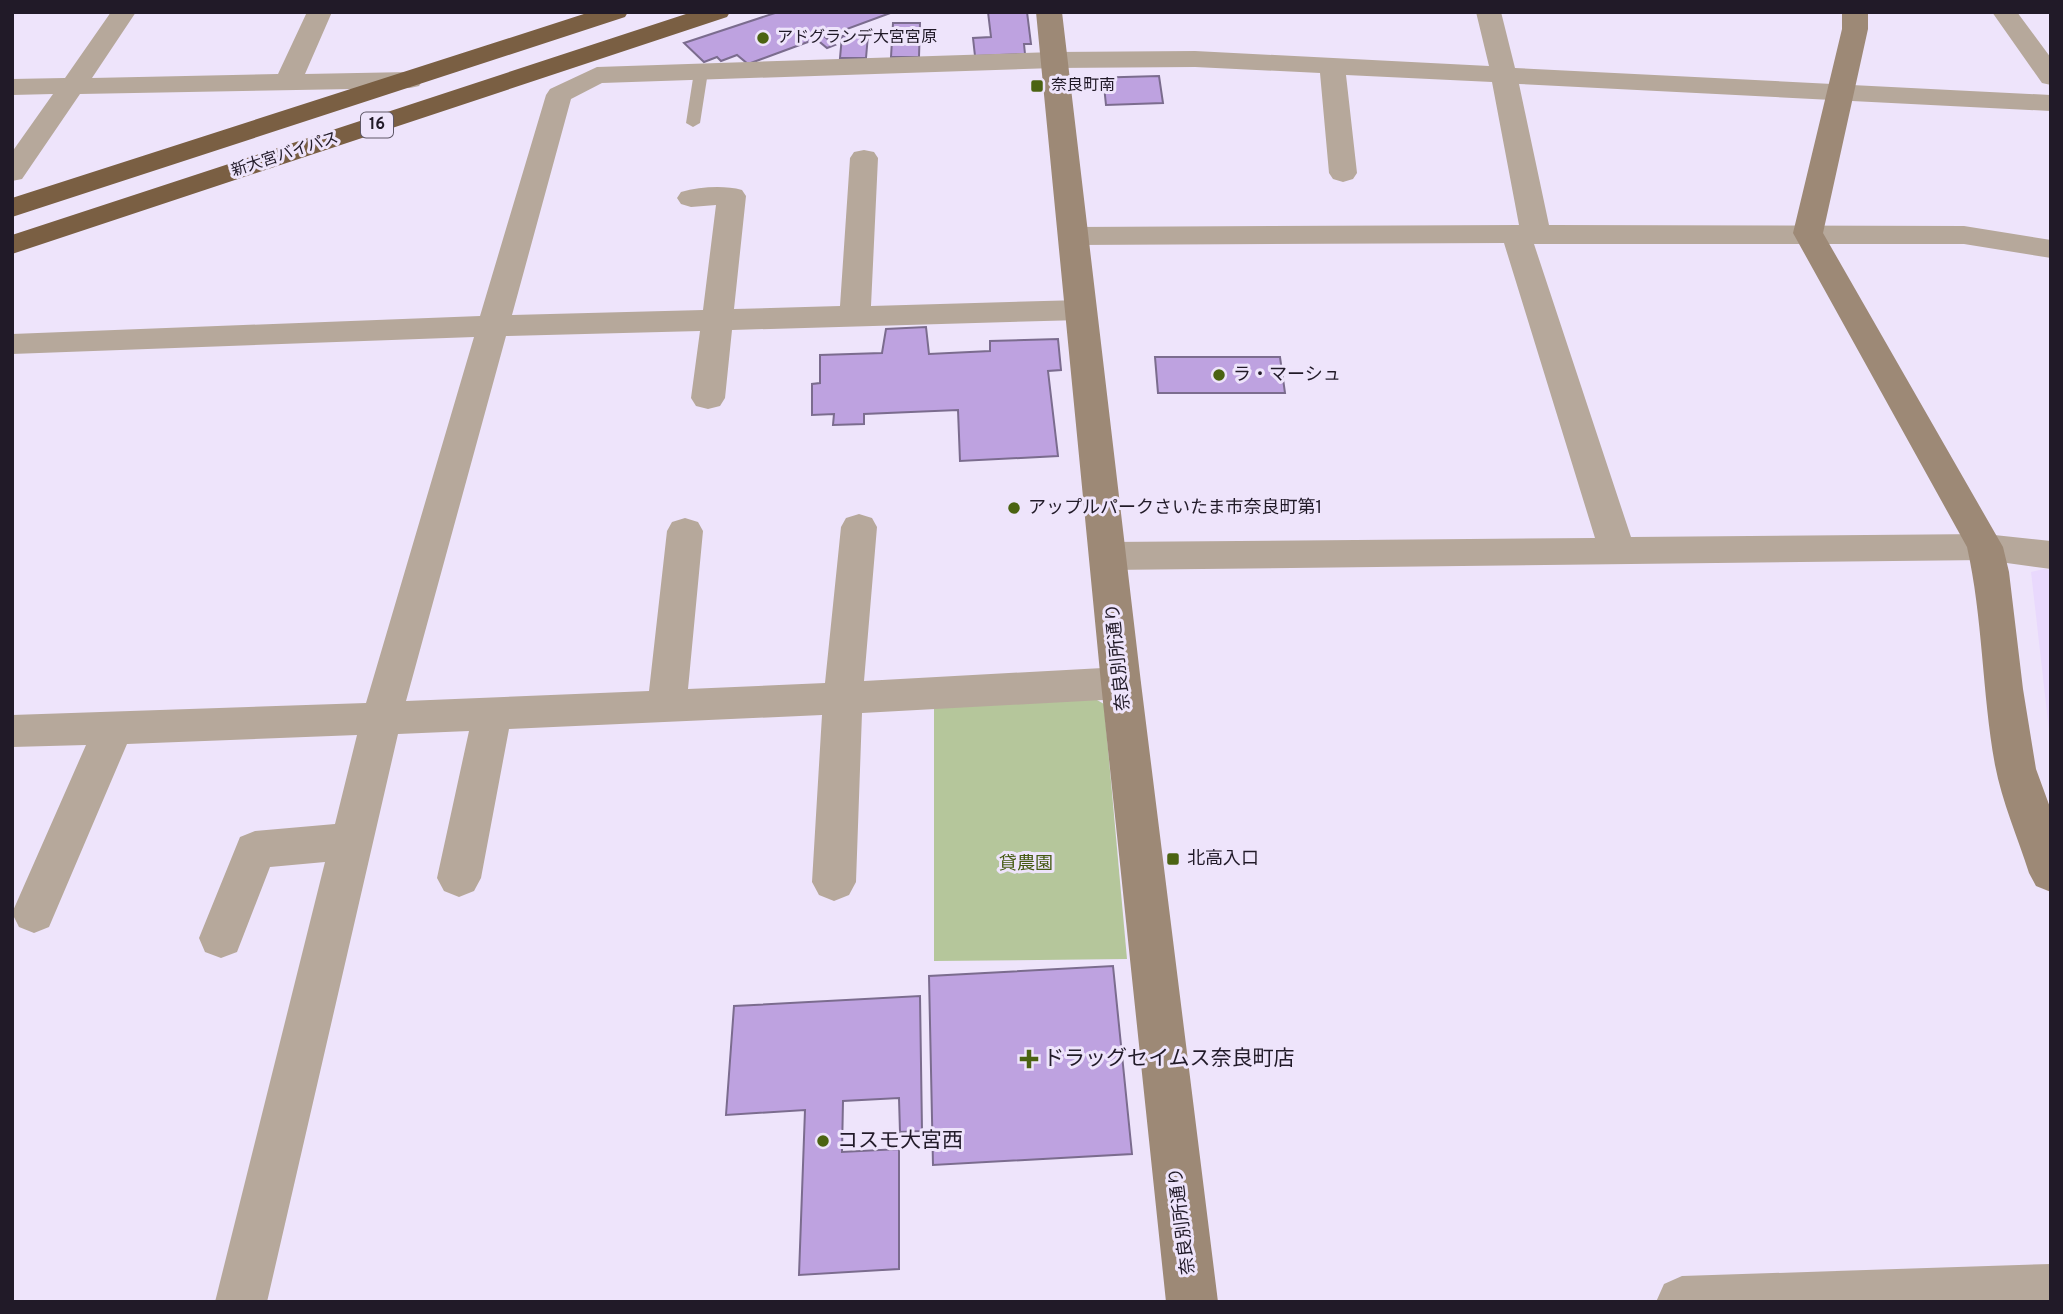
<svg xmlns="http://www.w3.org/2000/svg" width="2063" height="1314" font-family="Overpass,'Noto Sans JP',sans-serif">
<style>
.built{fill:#e9d9fd}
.green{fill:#b5c69b}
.building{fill:#bea2e0;stroke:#7b6c8e;stroke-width:2}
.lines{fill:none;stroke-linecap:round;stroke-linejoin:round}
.lane{fill:#b6a89b;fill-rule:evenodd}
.street{fill:#b6a89b;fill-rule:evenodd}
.secondary{fill:#9d8976;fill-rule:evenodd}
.highway{fill:#7a5f43;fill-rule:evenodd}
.poi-dot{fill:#4b6312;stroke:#eee4fb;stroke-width:2.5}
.labels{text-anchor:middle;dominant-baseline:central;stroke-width:6;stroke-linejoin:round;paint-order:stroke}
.far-poi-label{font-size:16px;fill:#211a28;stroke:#eee4fb;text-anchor:start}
.shield{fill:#eee4fb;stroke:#5e5767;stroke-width:2}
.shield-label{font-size:16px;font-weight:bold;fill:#211a28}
.far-street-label{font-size:16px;fill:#211a28;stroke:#eee4fb}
.poi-label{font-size:18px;fill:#211a28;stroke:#eee4fb;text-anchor:start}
.street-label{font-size:18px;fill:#211a28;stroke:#eee4fb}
.park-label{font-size:18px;fill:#455a13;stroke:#eee4fb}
.near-poi-label{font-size:21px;fill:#211a28;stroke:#eee4fb;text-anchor:start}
</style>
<rect width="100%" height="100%" fill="#eee4fb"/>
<path class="built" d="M2044,569L2051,570V748L2031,572Z"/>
<path class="green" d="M1083,692L1104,704L1127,959L934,961V701Z"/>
<path class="building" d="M778,12H893L825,37L835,45L827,48L816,39L748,64L737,55L721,61L717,57L704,62L684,43Z
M988,12H1027L1031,44H1024L1025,54L975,56L973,38L991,37Z
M893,23H920L919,57H891Z
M868,35L866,58H840L842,36Z
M1159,76L1163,103L1106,105L1104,86L1090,87L1089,78Z
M926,327L929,354L990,351V341L1058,339L1061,370L1048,371L1058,456L960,461L958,410L864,414V424L833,425L834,414L812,415V384L820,383V355L882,353L886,329Z
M1155,357H1280L1285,393H1158Z
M1113,966L1132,1154L933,1165L929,976Z
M920,996L922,1131L900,1132L899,1098L843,1101L842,1152L899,1149V1269L799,1275L805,1110L726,1115L734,1006Z"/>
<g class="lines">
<path class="lane" d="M701,68L708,72L700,123L693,127L686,123L694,72Z"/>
<path class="street" d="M111,12H136L92,78L278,74L307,12H332L305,74L410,72L419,74L423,80L419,86L410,88L80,94L22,179L12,181V152L53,94L12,95V79L65,78Z
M1476,12H1501L1515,68L2051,95V111L1519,84L1549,225L1964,226L2051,240V258L1964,244H1534L1631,537L1985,534L2051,541V569L1985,560L1108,570L1095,566L1090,556L1095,546L1108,542L1595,538L1504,243L1074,245L1063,242L1059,236L1063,230L1074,227L1519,225L1492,82L1346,75L1357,173L1353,179L1343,182L1333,179L1329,173L1320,73L1195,67L1054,68L602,83L571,99L512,315L703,310L716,205L691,207L681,204L677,198L681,192C700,187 723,185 742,190L746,196L734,309L840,306L850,158L854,152L864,150L874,152L878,158L871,306L1081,300L1092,303L1097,310L1092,317L1081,320L732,330L725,398L720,406L708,409L696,406L691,398L700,331L506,336L406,701L649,691L667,531L672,522L685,518L698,522L703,531L688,689L825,683L841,527L846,518L859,514L872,518L877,527L864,681L1121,667L1135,672L1141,683L1135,694L1121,699L862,713L856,882L849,895L834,901L819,895L812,882L822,715L509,729L481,878L474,891L459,897L444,891L437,878L469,731L398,734L267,1302H215L325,862L270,867L237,952L221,958L205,952L199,938L240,837L255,831L335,824L357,735L127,744L49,927L34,933L19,927L12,913L86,745L12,747V715L366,703L474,337L12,354V334L480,316L546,95L550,89L597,67L1054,52L1195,51L1489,66Z
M1992,12H2017L2051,58V85L2042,83Z
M2051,1264V1302H1656L1664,1284L1682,1276Z"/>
<path class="secondary" d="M1036,12H1062L1141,683L1218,1302H1166L1101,683Z
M1842,12H1868V29L1823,233L2003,547L2009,572L2023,689L2036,769L2051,810V892L2036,886L2029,873C2018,838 2002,802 1995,765C1982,693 1983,618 1967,547L1793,233L1842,29Z"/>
<path class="highway" d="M590,12H628L625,17L12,217V198Z
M692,12H730L727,17L12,254V235Z"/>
</g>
<g class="poi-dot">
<circle cx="763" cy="38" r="7"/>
<rect x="1030" y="79" width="14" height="14" rx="3.5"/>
<circle cx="1219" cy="375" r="7"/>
<circle cx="1014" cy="508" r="7"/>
<rect x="1166" y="852" width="14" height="14" rx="3.5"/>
<path d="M1025.5 1048.5h7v7h7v7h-7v7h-7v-7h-7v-7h7z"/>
<circle cx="823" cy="1141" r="7"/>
</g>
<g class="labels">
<g class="far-poi-label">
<text x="777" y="38">アドグランデ大宮宮原</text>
<text x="1051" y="86">奈良町南</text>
</g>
<rect class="shield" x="361" y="112.5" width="32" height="25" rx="5"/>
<g class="shield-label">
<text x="377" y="125">16</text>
</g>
<g class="far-street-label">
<text transform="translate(285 155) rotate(-18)">新大宮バイパス</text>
</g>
<g class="poi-label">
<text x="1233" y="375">ラ・マーシュ</text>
<text x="1028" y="508">アップルパークさいたま市奈良町第1</text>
<text x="1187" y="859">北高入口</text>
</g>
<g class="street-label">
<text transform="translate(1119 657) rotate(-96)">奈良別所通り</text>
<text transform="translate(1183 1221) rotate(-97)">奈良別所通り</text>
</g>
<g class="park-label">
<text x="1026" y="864">貸農園</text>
</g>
<g class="near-poi-label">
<text x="1043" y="1059">ドラッグセイムス奈良町店</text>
<text x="837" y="1141">コスモ大宮西</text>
</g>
</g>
<rect width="2063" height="1314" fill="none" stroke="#211a28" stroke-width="28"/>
</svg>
